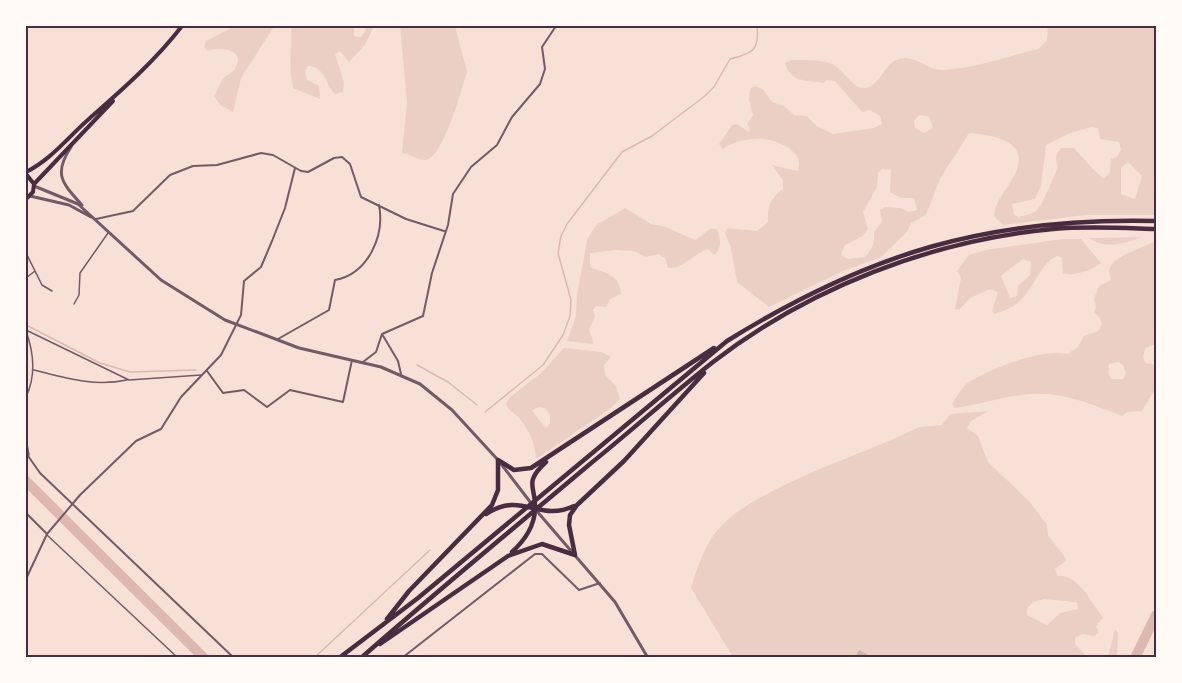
<svg xmlns="http://www.w3.org/2000/svg" width="1182" height="683" font-family="Raleway,sans-serif">
<style>
.green{fill:#ebcfc5;fill-rule:evenodd}
.lines{fill:none;stroke-linecap:round;stroke-linejoin:round}
.stream{stroke:#dcb8b0;stroke-width:1.5}
.river{stroke:#dcb8b0;stroke-width:10}
.building{fill:#ccb4b1}
.service{stroke:#755966;stroke-width:1.5}
.minor{stroke:#755966;stroke-width:2}
.tertiary{stroke:#755966;stroke-width:3}
.secondary{stroke:#4a2c40;stroke-width:4}
.trunk{stroke:#4a2c40;stroke-width:4.5}
.neatline{fill:none;stroke:#4a2c40;stroke-width:2}
</style>
<rect width="100%" height="100%" fill="#f7e1d7"/>
<path class="green" d="M235,26H273V28L241,78L233,112L220,105L214,96C218,91 219,84 223,79C225,75 231,74 234,70C248,49 220,46 207,51L204,47L206,41Z
M291,26H354V36L361,37L366,30L365,26H374L365,45L349,62L340,51L335,54L344,82L343,92L335,94C324,83 326,67 308,66L305,72L307,80L319,86L320,99L293,88C288,66 292,47 291,26Z
M400,26H455L467,72C462,87 443,160 425,160C418,160 410,154 402,153L407,102Z
M1048,26H1156V215H1085L1003,225L994,216C996,198 1008,189 1015,174C1031,140 992,135 969,133L940,179L926,215L911,223L907,232L881,257L843,271L769,307L737,282L731,248L725,233L727,228L757,231L768,222C767,206 770,199 783,189V181L772,165L797,171C807,154 779,140 764,139C751,138 733,141 723,149L719,144L732,125L737,124L749,132L750,128L747,124L753,115L749,100L750,89L755,86L763,89L772,102L784,106L794,115L807,116L817,126L833,134L874,128L882,124L880,116L870,110L862,112L835,81L827,80L824,83C807,80 790,83 785,63L791,60C804,60 820,59 832,64C844,69 852,89 865,88C882,86 884,59 904,58C918,57 929,71 943,70C972,69 1009,56 1038,49L1047,40ZM919,115L929,116L933,128L924,133L915,128L914,121ZM1091,127L1098,128L1100,139L1119,142L1121,150L1117,157L1111,159L1110,172L1104,179C1092,169 1083,158 1074,148H1061C1055,155 1055,160 1058,168C1053,177 1042,207 1036,211C1032,214 1023,216 1018,217L1014,214L1012,204L1035,199L1041,186L1046,145L1068,134ZM1128,162L1142,176L1135,199L1121,194V168ZM882,169L891,170L890,192L901,198H914L917,210L909,212L901,208L885,207L880,210L882,222L874,232C875,243 872,249 865,257L848,259L841,255L845,245L863,236L868,229L863,212L877,187L878,173Z
M625,208L651,224L666,227L695,240L710,229H717C721,238 722,249 714,255L708,249C695,253 683,269 668,268L665,258L658,254L646,257L634,251L616,250L590,253V267C606,274 620,274 621,294L610,299L606,307L596,306L593,310L595,317L589,329L594,344L567,341L576,316L577,295L587,240L596,225Z
M1143,237C1126,243 1105,250 1089,238Z
M1062,239H1081L1101,263C1093,270 1072,277 1063,273L1062,258L1057,256C1031,269 1037,303 994,314L992,311L998,292L990,289L970,298L959,310L955,309L961,278L957,271L969,255L986,250ZM1023,259L1031,262L1030,275L1018,286L1017,296L1010,298L1001,276Z
M1156,241V344L1145,348L1143,357L1145,363L1156,365V388L1142,411L1127,412L1122,416C1094,405 1063,392 1032,394C1006,395 981,405 955,408L952,404C957,397 962,386 969,382C992,368 1042,348 1067,354L1077,348L1084,336L1098,331L1102,324L1099,317L1094,312L1096,307L1094,299L1099,286L1111,280L1109,270L1113,262L1124,255ZM1118,362L1123,365L1126,373L1123,379H1111L1108,374L1109,364Z
M564,348L602,352L611,357L604,365L605,375L616,386L620,399L611,408L536,459C535,443 530,431 519,418C514,412 509,412 506,404L510,397L540,374ZM538,407L545,408L550,415V423L546,428L532,411Z
M989,411L971,421L967,428L978,436L988,462L1029,501L1047,525L1048,535L1067,560L1055,569L1058,576C1077,573 1093,604 1103,618L1096,626L1099,633L1094,636L1082,634L1075,638V644L1087,657H733L691,588C696,570 704,548 715,533C747,489 867,454 919,427L942,425L950,414ZM1044,599C1052,600 1071,601 1077,603L1078,609L1060,613L1047,625L1027,615V609L1033,602Z
M1115,629L1118,633L1117,657H1108Z"/>
<g class="lines">
<path class="stream" d="M26,325L100,363L130,372L196,370
M417,365L448,382L477,405
M485,412L543,365L563,335L570,316L571,300L558,253L561,236L567,224L622,152L652,136L705,96L714,87L730,59C751,54 760,51 757,26
M314,658L430,550"/>
<path class="river" d="M26,481L204,658
M1135,658L1156,615"/>
</g>
<path class="building" d="M859,650L867,654L866,658L856,656Z"/>
<g class="lines">
<path class="service" d="M26,253L42,285L52,291
M26,278L35,271
M74,304L79,295L80,273L108,233
M26,330L129,380L201,375
M26,331C34,353 36,376 26,397
M34,370C66,378 94,387 127,380
M26,439L29,455
M47,535L178,658"/>
<path class="minor" d="M96,219L133,211L170,175L193,166L217,165L261,153L273,155L301,171L308,172L334,158L342,157L350,164L361,197L406,219L444,231
M278,339L329,310L335,280C368,274 385,236 379,205
M363,362L376,352L382,334
M207,371L223,393L244,390L267,407L290,390L343,402L352,360
M401,374L398,361L382,334L423,316L432,273L448,225L453,194L471,167L497,145L512,117L540,84L545,69L542,47L556,26
M26,453L40,473L234,658
M26,513L47,534
M26,579L47,534L80,495L136,441L161,429L181,397L221,355L241,315L244,281L261,267L272,241L285,208L295,168
M402,658L535,554H542L579,590L600,583"/>
<path class="tertiary" d="M71,147C53,174 62,183 82,205
M34,186L78,204L161,280L225,320L299,348L381,367L420,384L452,410L498,460L531,503
M30,196L69,205L91,217
M535,509L615,602L648,658"/>
<path class="secondary" d="M26,172C52,159 68,137 90,118C123,89 155,61 182,26
M26,174L34,184L33,192L26,199
M34,184L113,101"/>
<path class="trunk" d="M498,460L514,470L531,468L714,348
M486,514C523,490 538,523 574,506
M512,552C524,541 534,528 535,510C537,487 522,484 546,462
M387,619L409,591L492,505L498,490V460
M380,644L508,556L542,544L575,555L569,525L570,515L577,505L624,461L704,373
M339,658L418,598L727,341C869,253 988,217 1156,221
M361,658C436,592 514,528 590,464C631,431 671,395 713,362C809,288 932,240 1053,229C1088,226 1122,228 1156,229"/>
</g>
<rect width="1182" height="683" fill="none" stroke="#fffaf5" stroke-width="54"/>
<rect x="27" y="27" width="1128" height="629" class="neatline"/>
</svg>
